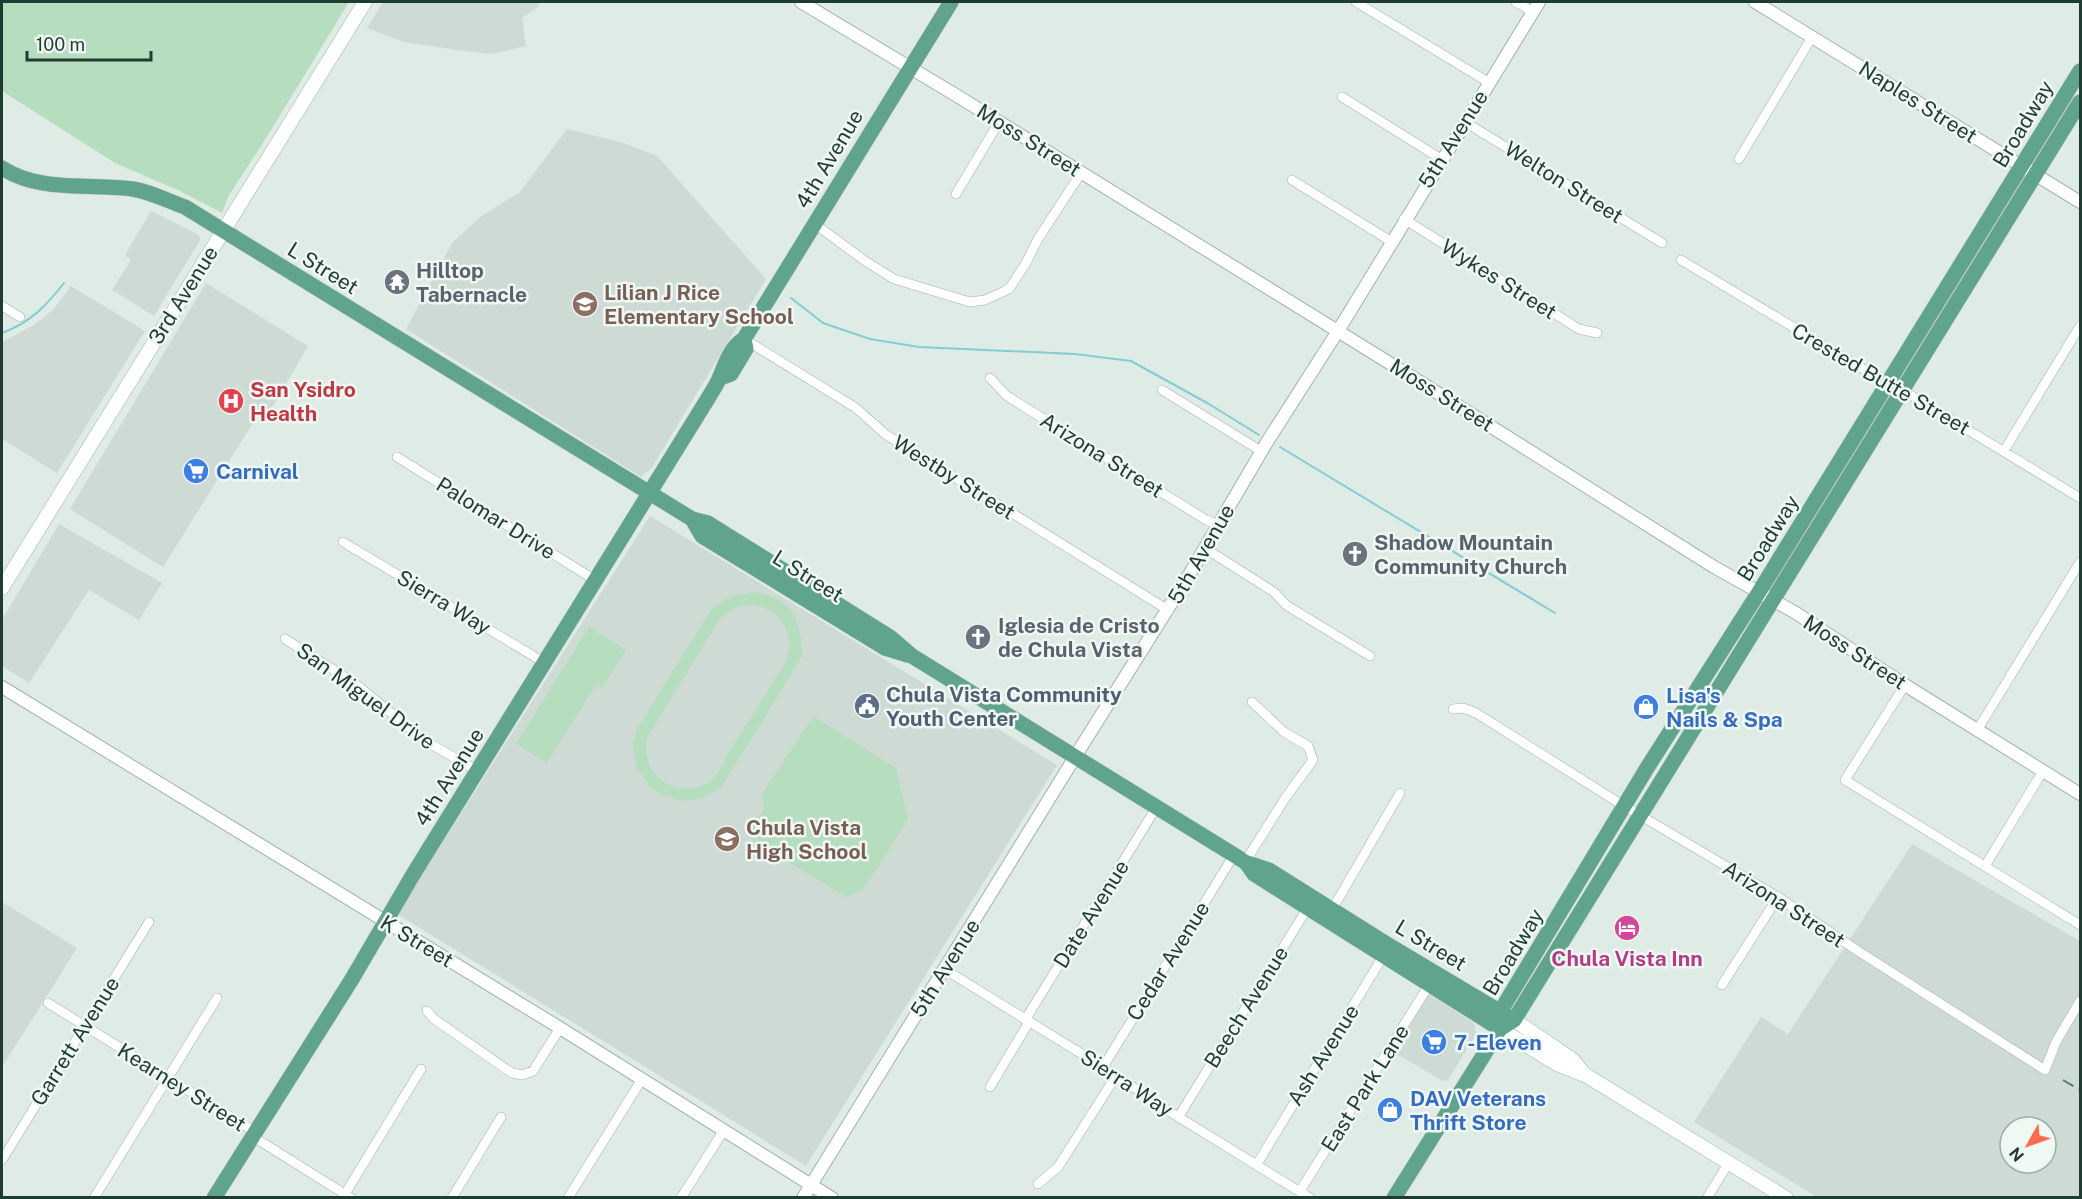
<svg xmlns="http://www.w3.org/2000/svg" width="2082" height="1199" font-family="'Public Sans',sans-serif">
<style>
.built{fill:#cddbd4;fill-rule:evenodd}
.green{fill:#b6debe;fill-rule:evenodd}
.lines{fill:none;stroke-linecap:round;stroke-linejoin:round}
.stream{stroke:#83cdd4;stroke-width:2}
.minor-casing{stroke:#a2b3ac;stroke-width:10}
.tertiary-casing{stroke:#a2b3ac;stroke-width:14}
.secondary-casing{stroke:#9db8ad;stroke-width:15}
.primary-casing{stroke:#c0c8c6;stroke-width:16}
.minor{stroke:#fff;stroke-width:9}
.tertiary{stroke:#fff;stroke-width:12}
.secondary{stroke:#fff;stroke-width:14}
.primary{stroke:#61a48e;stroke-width:15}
.rail{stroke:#59786e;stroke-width:2;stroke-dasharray:12 6;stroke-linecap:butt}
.labels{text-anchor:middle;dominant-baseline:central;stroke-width:5;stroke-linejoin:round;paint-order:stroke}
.street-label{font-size:21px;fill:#1f3c33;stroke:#f0f8f3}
.worship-label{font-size:21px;font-weight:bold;fill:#5b616d;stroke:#f0f8f3;text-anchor:start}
.education-label{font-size:21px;font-weight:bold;fill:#785e54;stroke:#f0f8f3;text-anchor:start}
.health-label{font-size:21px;font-weight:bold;fill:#be3a42;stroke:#f0f8f3;text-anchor:start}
.shop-label{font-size:21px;font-weight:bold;fill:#366cbe;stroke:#f0f8f3;text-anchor:start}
.service-label{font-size:21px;font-weight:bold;fill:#4e5e75;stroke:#f0f8f3;text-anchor:start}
.hotel-label{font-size:21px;font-weight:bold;fill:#b23c85;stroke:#f0f8f3}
</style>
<rect width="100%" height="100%" fill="#dfebe5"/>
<path class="built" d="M383,2H541L537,8L522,18L526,46L493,54L464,51L404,42L367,28Z
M567,129L624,143L657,156L766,279L651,469L641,477L406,329L452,243L479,218L520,192Z
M151,211L199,235L200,240L154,316L112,290L131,260L125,255Z
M206,283L308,346L269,413L261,410L163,567L70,509Z
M71,286L145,331L57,473L2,439V342L34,325L53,310Z
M650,516L1057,765L806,1166L397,914Z
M59,524L162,583L139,620L89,590L29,683L2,666V620Z
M1912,844L2080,941V1197H1817L1694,1122L1761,1017L1788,1034ZM2010,1127H2046V1163H2010Z
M2,902L77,948L2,1067Z
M1429,994L1474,1023L1476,1034L1448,1080L1443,1081L1393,1052Z"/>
<path class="green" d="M2,2H349L268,135L228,197L222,213L180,191L115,163L2,91Z
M755,592C766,594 779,598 787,606C798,616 803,643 802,657L721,788L712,793L699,799L683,801L662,795L651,788L636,767L633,744L638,727L712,608L732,596ZM745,605C777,604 797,631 786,661C768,690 750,719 732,747C726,757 721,771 713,779C699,792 675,791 661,780C648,769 644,754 647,738L721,617L737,607Z
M589,627L626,650L602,688L596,685L547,763L516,744Z
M813,716L896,768L908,820L864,889L846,897L751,839L749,830L764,810L762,794Z"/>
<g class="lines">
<path class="stream" d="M791,298L823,323L870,339L919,347L1075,354L1131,361L1209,404L1259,435
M2,333C31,322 45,307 64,283
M1280,447L1555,613"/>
<g class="minor-casing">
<path id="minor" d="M1356,2L1488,82
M1516,2L1533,12
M1342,97L1441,159
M1465,122L1662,243
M1739,159L1812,37
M1292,180L1392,242
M956,194L999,122
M1404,219L1579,329L1597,333
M815,224L865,261L894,279L970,302L985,300L1009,289L1026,263L1038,239L1081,173
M1681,260L1870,373L1889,382L2080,498
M2,306L20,317
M744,339L856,408L885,434L1168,610
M990,378L1007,396L1206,520L1218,525
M1162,390L1261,451
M2004,451L2080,326
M397,457L595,580
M343,542L545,663
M1206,549L1274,592L1286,605L1370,656
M285,639L353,682L427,742L478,771
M1905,685L1845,780L2080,925
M1453,709L1463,708L1476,713L1616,801L1778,897L1858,951L2045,1070L2056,1042L2080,1001
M1978,729L2080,562
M1245,862L1286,797L1313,760L1308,746L1284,732L1252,702
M1985,866L2043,771
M1330,913L1400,793
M944,969L1103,1067L1172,1113L1310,1198
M1722,985L1778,897
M48,1003L255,1132
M427,1011L434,1019L512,1073L522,1075L533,1071L560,1028
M1025,1020L1156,808
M1103,1067L1234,855
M990,1087L1029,1022
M1179,1116L1310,904
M252,1136L351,1198
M2,1160L149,922
M1257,1164L1385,953
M1038,1184L1058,1167L1116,1076
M1300,1191L1429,985
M345,1194L421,1069
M94,1198L217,998
M452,1198L501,1117
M568,1198L642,1079
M681,1198L724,1130
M1707,1198L1729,1162"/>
</g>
<g class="tertiary-casing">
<path id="tertiary" d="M801,2L954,94L1425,385L1714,567L1796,613L1905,685L2080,794
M1755,2L2080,202
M2,687L560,1028L832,1198
M803,1198L1083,744L1189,575L1267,442L1338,331L1539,2"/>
</g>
<g class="secondary-casing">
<path id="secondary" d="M2,588L365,2
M1514,1020L1573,1060L1585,1075
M1500,1029L1557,1064L1587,1076L1786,1198"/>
</g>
<g class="primary-casing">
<path id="primary" d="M2,168C41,193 89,183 133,189C151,192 168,201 185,207L692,519L708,523L719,530L890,637L912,656L1234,855L1245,862L1269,870L1390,946L1514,1020
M720,378L731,374L746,349L744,339
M692,519L702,536L885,648L908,655
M1247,864L1254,874L1500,1029
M1500,1020V1012L1647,768L1759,592L2080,71
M214,1198L352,979L414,873L707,400C711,393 716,386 719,379C725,365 730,347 744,339L951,2
M1394,1198L1500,1029L1514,1020L2080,102"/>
</g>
<use href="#minor" class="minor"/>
<use href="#tertiary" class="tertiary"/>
<use href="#secondary" class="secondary"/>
<use href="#primary" class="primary"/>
<path class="rail" d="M2063,1080L2080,1090"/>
</g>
<defs>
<g id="temple-disc" transform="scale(1.35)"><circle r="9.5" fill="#6b7280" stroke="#f0f8f3"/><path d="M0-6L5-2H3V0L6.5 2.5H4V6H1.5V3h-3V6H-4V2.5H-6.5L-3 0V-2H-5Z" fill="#fff"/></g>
<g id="school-disc" transform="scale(1.35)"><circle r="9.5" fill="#8d6e63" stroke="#f0f8f3"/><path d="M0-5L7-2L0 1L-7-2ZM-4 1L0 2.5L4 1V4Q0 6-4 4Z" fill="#fff"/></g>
<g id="hospital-disc" transform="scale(1.35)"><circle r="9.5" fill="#e0444e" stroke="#f0f8f3"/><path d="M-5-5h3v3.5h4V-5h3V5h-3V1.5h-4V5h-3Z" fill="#fff"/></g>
<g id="supermarket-disc" transform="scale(1.35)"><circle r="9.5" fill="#3f7fe0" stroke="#f0f8f3"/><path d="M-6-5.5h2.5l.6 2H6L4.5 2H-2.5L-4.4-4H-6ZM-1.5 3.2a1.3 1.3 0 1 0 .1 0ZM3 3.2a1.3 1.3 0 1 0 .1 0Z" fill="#fff"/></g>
<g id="church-disc" transform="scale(1.35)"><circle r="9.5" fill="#6b7280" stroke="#f0f8f3"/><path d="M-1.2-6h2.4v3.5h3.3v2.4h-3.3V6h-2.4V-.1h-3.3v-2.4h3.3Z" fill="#fff"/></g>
<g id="civic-disc" transform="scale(1.35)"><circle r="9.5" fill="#5c6f8a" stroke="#f0f8f3"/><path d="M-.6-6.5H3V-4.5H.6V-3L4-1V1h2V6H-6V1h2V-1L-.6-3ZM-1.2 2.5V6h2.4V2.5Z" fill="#fff"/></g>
<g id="shop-disc" transform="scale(1.35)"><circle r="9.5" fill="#3f7fe0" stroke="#f0f8f3"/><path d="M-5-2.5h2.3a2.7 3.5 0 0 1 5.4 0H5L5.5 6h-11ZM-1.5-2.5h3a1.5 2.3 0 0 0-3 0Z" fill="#fff"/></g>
<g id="hotel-disc" transform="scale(1.35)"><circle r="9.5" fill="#d1479c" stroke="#f0f8f3"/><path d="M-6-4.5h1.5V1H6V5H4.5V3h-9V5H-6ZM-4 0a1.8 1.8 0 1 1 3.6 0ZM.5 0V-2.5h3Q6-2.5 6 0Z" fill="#fff"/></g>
</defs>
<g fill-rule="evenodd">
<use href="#temple-disc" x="397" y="282"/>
<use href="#school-disc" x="585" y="304"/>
<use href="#hospital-disc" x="231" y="401"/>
<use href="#supermarket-disc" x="196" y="471"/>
<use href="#church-disc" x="1355" y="554"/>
<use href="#church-disc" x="978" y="637"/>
<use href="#civic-disc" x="867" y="706"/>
<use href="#shop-disc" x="1646" y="707"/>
<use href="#school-disc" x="727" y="839"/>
<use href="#hotel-disc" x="1627" y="928"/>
<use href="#supermarket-disc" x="1434" y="1042"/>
<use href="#shop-disc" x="1390" y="1110"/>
</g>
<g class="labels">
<g class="street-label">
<text transform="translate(1918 102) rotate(32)">Naples Street</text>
<text transform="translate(2023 124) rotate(-59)">Broadway</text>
<text transform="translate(1453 139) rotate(-58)">5th Avenue</text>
<text transform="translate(1029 140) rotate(32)">Moss Street</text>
<text transform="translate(829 159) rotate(-59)">4th Avenue</text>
<text transform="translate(1564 182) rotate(32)">Welton Street</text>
<text transform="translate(323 268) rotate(32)">L Street</text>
<text transform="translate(1499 279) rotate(32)">Wykes Street</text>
<text transform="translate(183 295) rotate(-58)">3rd Avenue</text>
<text transform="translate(1881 379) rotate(30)">Crested Butte Street</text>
<text transform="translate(1442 395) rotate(32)">Moss Street</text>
<text transform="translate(1102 455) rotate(32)">Arizona Street</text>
<text transform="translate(954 477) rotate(32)">Westby Street</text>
<text transform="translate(496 518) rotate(32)">Palomar Drive</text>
<text transform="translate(1768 538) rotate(-58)">Broadway</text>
<text transform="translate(1201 554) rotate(-60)">5th Avenue</text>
<text transform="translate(808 576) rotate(32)">L Street</text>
<text transform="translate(444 602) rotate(31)">Sierra Way</text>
<text transform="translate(1855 652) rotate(33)">Moss Street</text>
<text transform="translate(366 696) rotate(36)">San Miguel Drive</text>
<text transform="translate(449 777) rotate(-58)">4th Avenue</text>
<text transform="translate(1784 904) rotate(33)">Arizona Street</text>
<text transform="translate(1091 914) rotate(-58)">Date Avenue</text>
<text transform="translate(417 941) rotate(31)">K Street</text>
<text transform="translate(1431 945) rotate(31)">L Street</text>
<text transform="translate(1513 952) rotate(-59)">Broadway</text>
<text transform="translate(1168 961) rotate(-58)">Cedar Avenue</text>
<text transform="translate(945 968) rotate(-58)">5th Avenue</text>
<text transform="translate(1246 1007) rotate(-58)">Beech Avenue</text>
<text transform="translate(75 1041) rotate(-58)">Garrett Avenue</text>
<text transform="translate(1323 1055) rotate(-58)">Ash Avenue</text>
<text transform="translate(1127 1083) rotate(33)">Sierra Way</text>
<text transform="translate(182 1087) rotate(32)">Kearney Street</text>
<text transform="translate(1365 1088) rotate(-58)">East Park Lane</text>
</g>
<g class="worship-label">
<text x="416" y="270">Hilltop<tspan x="416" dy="24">Tabernacle</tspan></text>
<text x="1374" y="542">Shadow Mountain<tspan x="1374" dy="24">Community Church</tspan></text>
<text x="998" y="625">Iglesia de Cristo<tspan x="998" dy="24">de Chula Vista</tspan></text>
</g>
<g class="education-label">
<text x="604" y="292">Lilian J Rice<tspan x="604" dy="24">Elementary School</tspan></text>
<text x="746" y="827">Chula Vista<tspan x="746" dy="24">High School</tspan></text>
</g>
<g class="health-label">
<text x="250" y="389">San Ysidro<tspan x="250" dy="24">Health</tspan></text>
</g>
<g class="shop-label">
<text x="216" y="471">Carnival</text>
<text x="1666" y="695">Lisa's<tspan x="1666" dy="24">Nails &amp; Spa</tspan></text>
<text x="1454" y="1042">7-Eleven</text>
<text x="1410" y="1098">DAV Veterans<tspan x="1410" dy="24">Thrift Store</tspan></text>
</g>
<g class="service-label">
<text x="886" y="694">Chula Vista Community<tspan x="886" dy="24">Youth Center</tspan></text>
</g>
<g class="hotel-label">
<text x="1627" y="958">Chula Vista Inn</text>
</g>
</g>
<rect width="2082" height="1199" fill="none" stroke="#1f3c33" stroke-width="6"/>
<g transform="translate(2028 1145) rotate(230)"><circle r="28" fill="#f0f8f3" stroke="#9cada6" stroke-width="1.5"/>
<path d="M0-4.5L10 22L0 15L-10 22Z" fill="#fa6d4e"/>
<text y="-9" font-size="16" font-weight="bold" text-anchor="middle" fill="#1f3c33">N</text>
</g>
<path d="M27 51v9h124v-9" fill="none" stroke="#1f3c33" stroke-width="3"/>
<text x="36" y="51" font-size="18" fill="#1f3c33" stroke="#f0f8f3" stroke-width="4.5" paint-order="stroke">100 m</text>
</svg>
